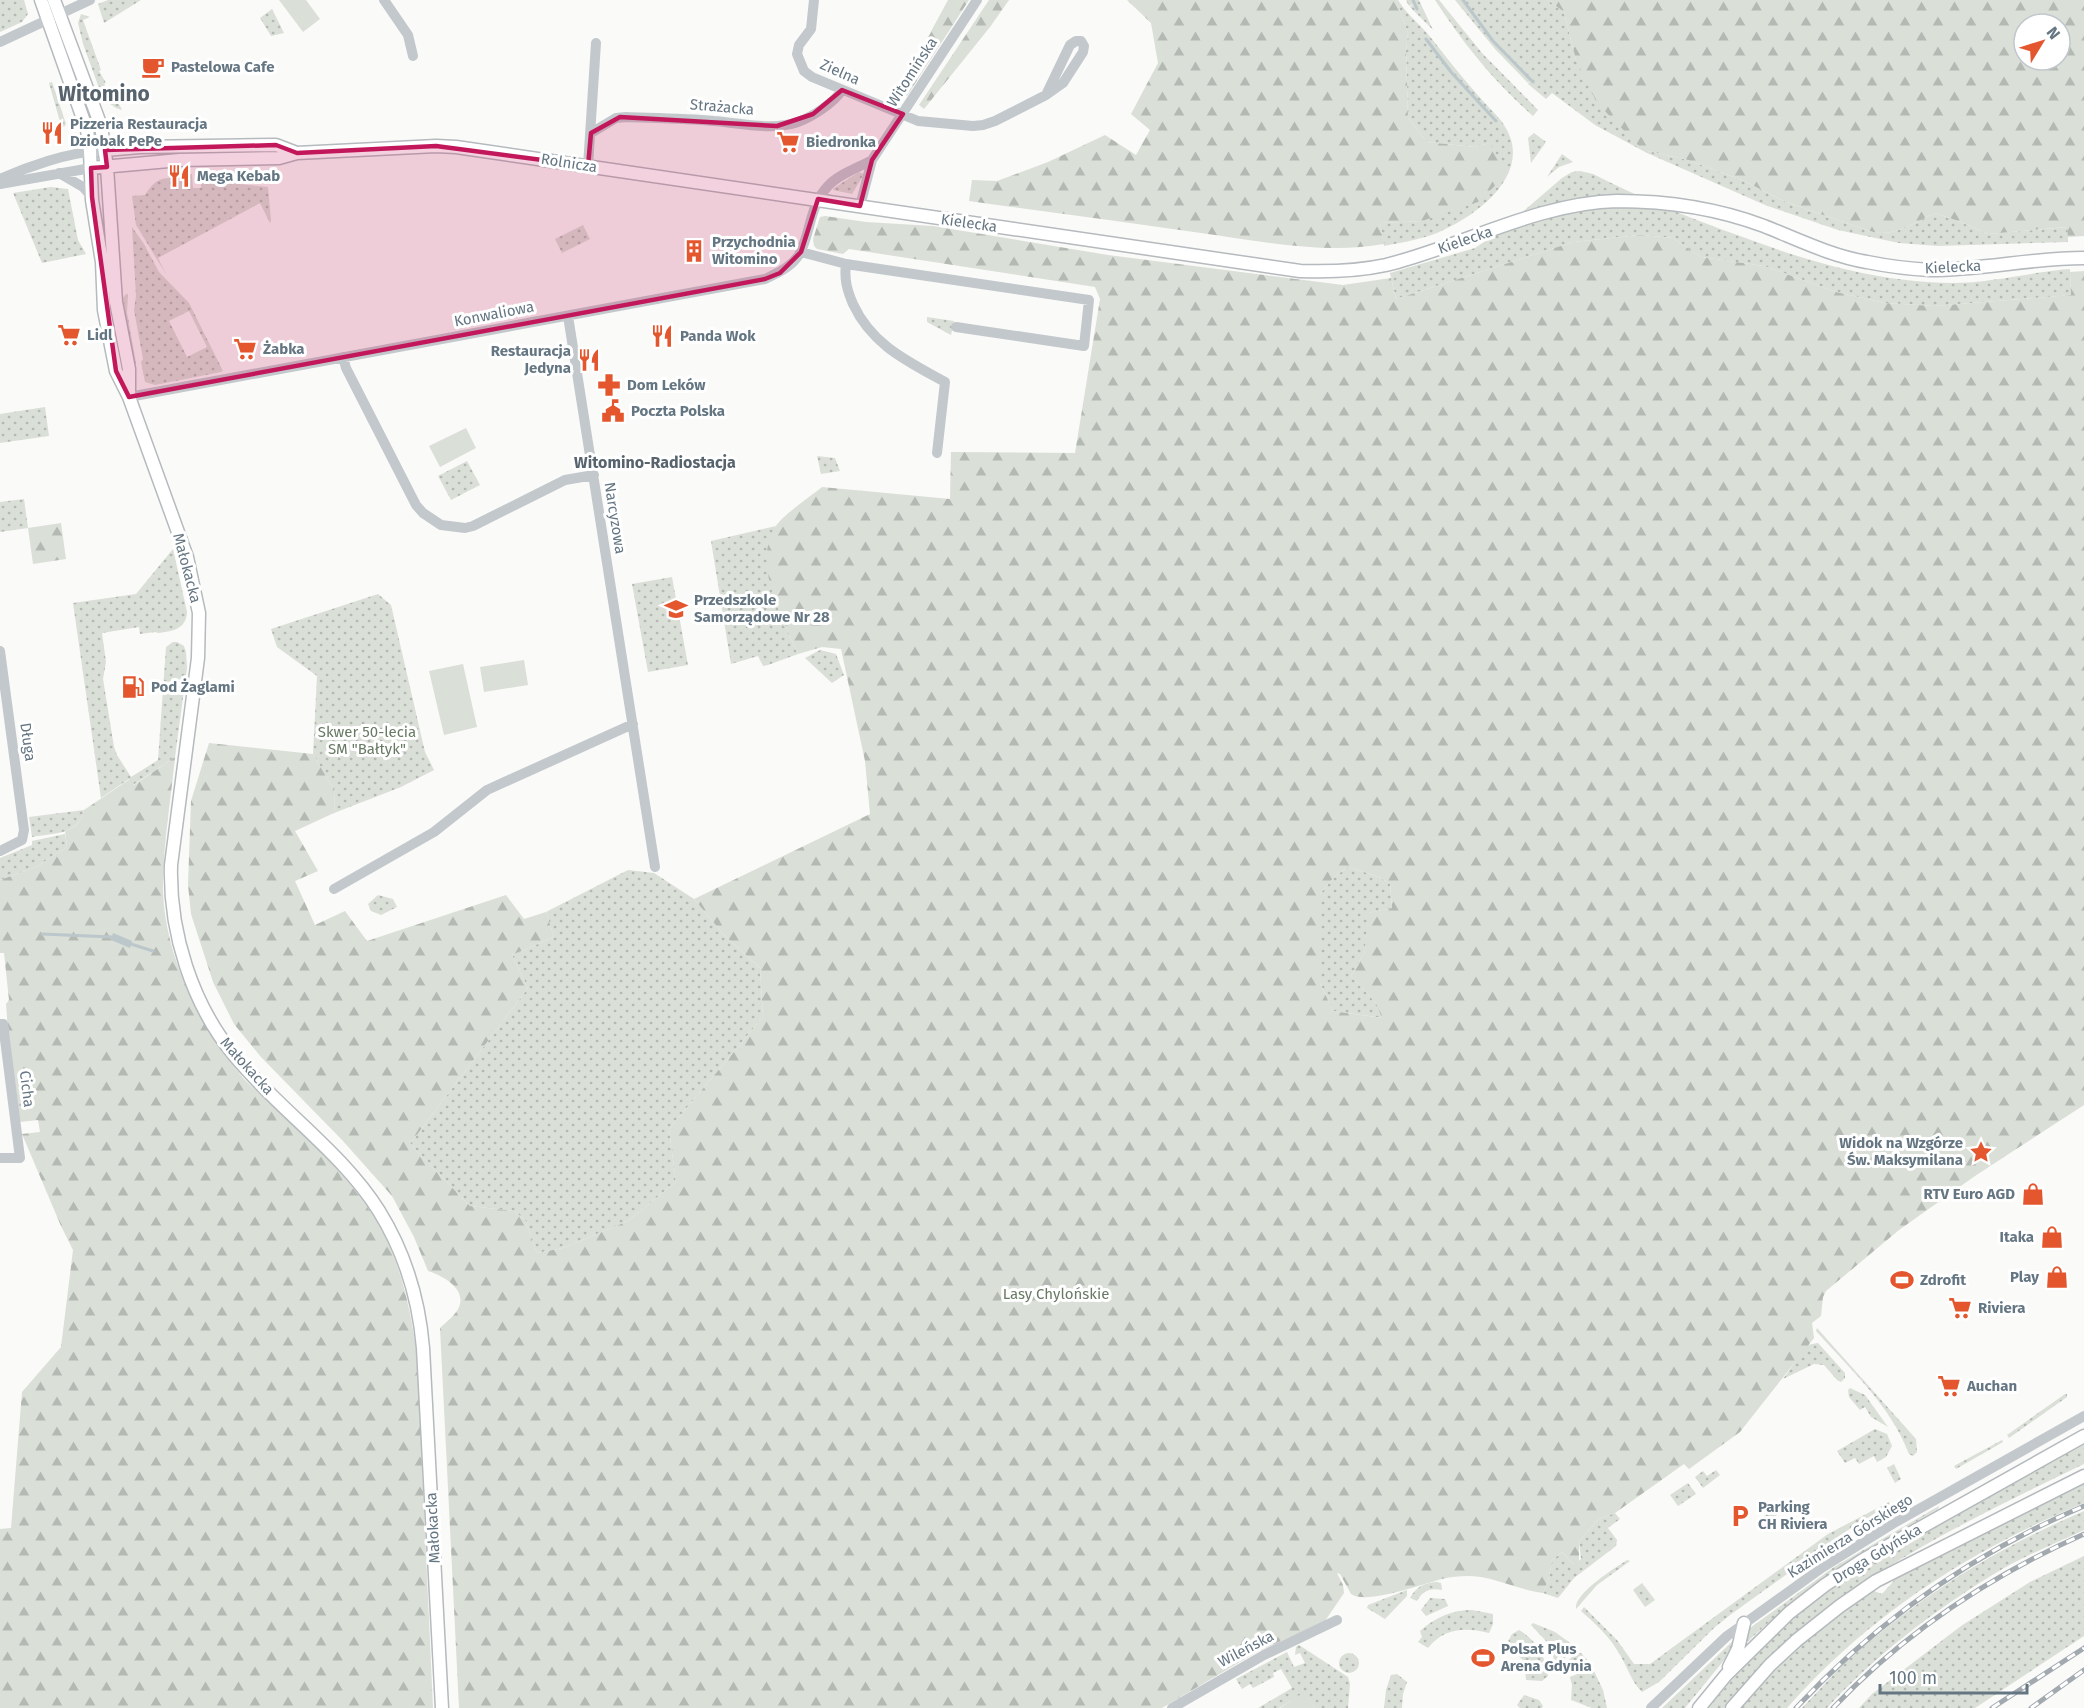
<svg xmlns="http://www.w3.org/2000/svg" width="2084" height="1708" font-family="'Fira Sans',sans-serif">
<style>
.green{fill:url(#green-dots);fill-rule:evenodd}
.forest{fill:url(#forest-firs);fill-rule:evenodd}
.pitch{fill:#dadfd7}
.water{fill:#bbc7cb}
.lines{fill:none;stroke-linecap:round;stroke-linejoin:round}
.stream{stroke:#bbc7cb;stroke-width:3}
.major-casing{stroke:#b5babe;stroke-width:15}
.minor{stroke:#c3c8cc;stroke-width:10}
.major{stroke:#fff;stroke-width:12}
.rail-casing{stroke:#a2aab0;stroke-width:5}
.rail{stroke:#fff;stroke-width:3;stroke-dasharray:9;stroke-linecap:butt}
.marked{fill:#c2185b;fill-opacity:0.2;stroke:#c2185b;stroke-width:4.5;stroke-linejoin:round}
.labels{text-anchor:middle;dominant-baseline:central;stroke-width:6;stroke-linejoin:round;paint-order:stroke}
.poi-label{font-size:15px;font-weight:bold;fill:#657683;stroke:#fff;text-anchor:start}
.street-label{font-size:15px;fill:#657683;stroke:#fff}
.park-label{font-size:15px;fill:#687a64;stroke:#fff}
.neighbourhood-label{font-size:16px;font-weight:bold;fill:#57646e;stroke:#fff}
.district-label{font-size:21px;font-weight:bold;fill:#57646e;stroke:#fff}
</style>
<defs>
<pattern id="green-dots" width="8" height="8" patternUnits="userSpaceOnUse" patternTransform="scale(1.5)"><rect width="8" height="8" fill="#dadfd7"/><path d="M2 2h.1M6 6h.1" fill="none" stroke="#b4b9b4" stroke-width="1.8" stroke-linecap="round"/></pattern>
<pattern id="forest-firs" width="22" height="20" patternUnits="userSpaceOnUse" patternTransform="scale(1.5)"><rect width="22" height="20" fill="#dadfd7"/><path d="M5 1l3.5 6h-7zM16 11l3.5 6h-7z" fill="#b4b9b4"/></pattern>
</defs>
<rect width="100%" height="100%" fill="#fafaf8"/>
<path class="green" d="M0,0H24L28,14L22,22L0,32Z
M108,0H141L104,23L98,4Z
M1396,0H1398C1408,16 1421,25 1432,39C1453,66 1473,91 1497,116L1494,119L1498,117C1541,167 1482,214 1437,233C1421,239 1400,243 1384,246L1380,223L1422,221L1490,143L1475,147L1427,142L1408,118L1406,51L1408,33Z
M1406,0H1419L1433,30L1410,7L1414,4L1409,6Z
M1435,0H1439L1482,53L1538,110L1533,116C1494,82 1463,43 1435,0Z
M1455,0H1548L1564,12L1576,60L1648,151L1688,160L1742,180L1788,203L1873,232C1895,237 1915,222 1935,213L1961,222L1988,234L2068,227V242L1938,246L1899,243L1838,230L1765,205L1647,153L1595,125L1552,93L1546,99L1528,84L1531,80L1528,83L1495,49Z
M272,9L284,33L271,36L260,18Z
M81,14L90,17L83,20L101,70L99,71L106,83L104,84C110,95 118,100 122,110L116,108L103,99L83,44L78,23Z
M52,82L66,124L64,127L61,125L49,83Z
M1534,133L1546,142L1531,163L1528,138Z
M1562,154L1573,162L1559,167L1547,177Z
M1580,171L1593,174C1640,198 1689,218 1740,236C1809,262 1877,282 1952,283C1991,283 2031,272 2070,269L2071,295L1934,306L1885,303L1836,292L1764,266L1701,257L1673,238L1640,235L1573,242L1396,299L1390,273L1475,248L1503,229L1562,178L1572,172Z
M859,172L864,174L852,194L833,190L834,188Z
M184,174H192L193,188H201V180L268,187L271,221L270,223L260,203L158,258L166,274L136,225L132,196L145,195C157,176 163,178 184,178Z
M51,187L68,189L78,240L86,254L42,263L13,193Z
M583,225L590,239L562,253L555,239Z
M132,227L144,244L159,272L189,303L223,371L221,372L155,385L145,382L141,362L143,359L134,310L136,296ZM189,311L207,347L187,357L169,321Z
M126,294H128L127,312L136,363L133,364L123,298Z
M927,317L954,321L951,335L927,322Z
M45,407L49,436L0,443V414Z
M817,456L835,458L840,471L821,474Z
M467,461L480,485L451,500L438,476Z
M24,499L28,528L0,532V502Z
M776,526C756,571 780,612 798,654L768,665L763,666L758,656L731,664L711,541Z
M173,549L187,612C186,630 172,631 158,633L155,632L140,634L139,627L102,633L106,662L103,679L114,747L117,755L131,777L158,760L166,647L173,642H177L184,646L186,652L187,668L175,757L133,785L129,779L101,798L73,603L136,594Z
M672,577L688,665L648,672L632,584Z
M378,594L391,605L425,752L434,770L401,787L334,813L335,792L313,754L317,676L277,647L271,629Z
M820,650L836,654L844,675L832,683L805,658Z
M84,810C79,835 54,833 32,837L29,817Z
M65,834L67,847L36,867L0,880V858L32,845V841Z
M1348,867L1374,875L1390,883L1392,908L1369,913L1365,951L1351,976L1376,1003L1383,1018L1333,1011L1320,983V894L1334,877Z
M628,870L654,873L694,899L724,935L760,968L763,1017L669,1129L676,1182L628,1221L563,1248L537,1253L525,1220L514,1211L470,1206L410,1144L528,988L512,955L554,937L546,912Z
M378,895L393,899L397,907L381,915L371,911L368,904Z
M1817,1328L1916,1439L1917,1452L1913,1456L1909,1454C1891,1406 1850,1369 1816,1331Z
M1818,1343L1845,1373V1378L1841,1382L1837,1380L1824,1365L1814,1364L1783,1379L1807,1345Z
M1850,1388L1865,1395L1888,1427L1871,1417L1865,1407L1860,1410L1849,1397L1848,1390Z
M2065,1394H2067V1397L2009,1438L2007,1435Z
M1875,1429L1887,1434L1892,1446L1886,1457L1877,1462L1874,1456L1859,1464L1855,1458L1845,1463L1837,1451Z
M2002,1440L2003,1442L1956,1469L1954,1466Z
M2084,1443V1464C1987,1511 1884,1560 1800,1629C1772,1652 1747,1680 1724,1708H1708L1753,1655L1797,1614L1833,1587L1920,1534Z
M1894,1464L1901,1479L1895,1483L1887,1468Z
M1716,1470L1720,1475L1703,1488L1695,1477L1703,1471L1707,1476Z
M1688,1483L1696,1494L1678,1506L1670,1495Z
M2084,1483V1503C1970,1550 1869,1615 1787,1708H1741C1778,1662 1825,1623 1874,1591L1882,1594L1899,1575Z
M1889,1502L1891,1507L1848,1530L1730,1615L1714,1628L1659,1682L1642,1692C1631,1681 1628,1668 1620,1655C1610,1637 1596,1624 1581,1611L1584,1607L1617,1640L1634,1664H1650L1828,1534Z
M1939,1506L1938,1509C1867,1550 1806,1586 1746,1643L1750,1628L1834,1567Z
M1776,1508L1780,1513L1763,1525L1759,1520Z
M2084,1511V1530C2054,1544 2022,1557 1994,1574C1933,1611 1875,1656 1827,1708H1802C1822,1687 1841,1665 1863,1647C1933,1588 2000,1547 2084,1511Z
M1615,1513L1620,1519L1608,1528L1617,1540L1616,1546L1574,1578L1558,1598L1543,1593L1548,1581L1552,1560L1562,1552L1574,1565L1581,1559L1579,1541L1599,1519Z
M2084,1556V1636L1975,1708H1859L1872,1694L1961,1626L2030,1582Z
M1627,1560L1630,1561L1597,1585L1576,1609C1573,1594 1615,1568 1627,1560Z
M1436,1582L1441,1583L1442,1590C1431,1588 1423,1590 1417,1601L1410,1598C1416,1587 1424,1583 1436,1582Z
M1642,1583L1655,1600L1645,1607L1633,1590Z
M1407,1590V1596L1385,1619L1367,1608L1368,1605Z
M1430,1598L1445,1599L1448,1606L1426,1616L1421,1610Z
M1472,1610L1493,1614V1624L1489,1633C1465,1627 1444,1628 1428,1648L1418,1642L1422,1637L1420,1631C1436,1617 1452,1610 1472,1610Z
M1533,1623L1555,1632L1573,1645L1572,1651L1560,1663L1554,1659L1546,1641L1531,1625Z
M1519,1630C1536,1640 1546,1657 1548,1676L1542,1681L1526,1680L1524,1661L1506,1645L1512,1634Z
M1737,1637L1725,1659L1685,1708H1662Z
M1299,1645L1348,1677L1350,1684L1348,1708H1315L1304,1693L1279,1708H1258L1292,1688L1281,1669L1273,1673L1274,1677L1253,1688L1250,1684L1242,1689L1236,1679L1287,1652L1294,1667L1305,1663L1300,1653L1295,1655L1296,1647Z
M1581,1653L1588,1661L1586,1666L1568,1673L1563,1666L1575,1654Z
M1339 1663a10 10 0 1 1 20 0a10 10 0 1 1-20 0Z
M1587,1670L1594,1671L1603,1690L1607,1708H1592L1571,1700L1572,1685L1570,1677Z
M1397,1674L1407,1682L1403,1694L1402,1708H1384L1386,1690L1391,1675Z
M1524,1695L1539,1700L1543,1706L1542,1708H1520L1517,1705Z"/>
<path class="forest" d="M948,0H969L907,96L900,89Z
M989,0H1009L990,27L924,109L919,105Z
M1127,0H1396L1408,33L1406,51L1408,118L1427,142L1475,147L1490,143L1505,171L1502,179L1478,202L1422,221L1380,223L1384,244C1324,255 1260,241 1201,233C1124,222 1046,212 969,201L972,180L997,181L1048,162L1105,135L1136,155L1150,130L1131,114L1158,63L1151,23Z
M1548,0H2084V236L2068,237L2067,227L1988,234L1961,222L1935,213C1915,222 1895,237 1873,232L1788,203L1742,180L1688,160L1648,151L1640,147L1597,103L1576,60L1564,12ZM2024,24H2060V60H2024Z
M825,216L866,222L933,226L1108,255L1343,285L1391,278L1396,299L1573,242L1640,235L1673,238L1701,257L1764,266L1836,292L1885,303L1934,306L2071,295L2070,272L2084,271V1105L1975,1176L1899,1230L1826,1291L1823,1297L1821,1316L1812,1323L1814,1338L1740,1432L1689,1469L1684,1464L1615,1513L1599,1519L1579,1541V1562L1574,1565L1562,1552L1552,1560L1548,1581L1543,1593C1503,1587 1486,1569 1442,1579C1422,1584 1367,1605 1351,1594L1340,1574L1337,1573L1343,1585L1344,1593L1325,1621L1257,1652L1162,1708H459L440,1328C446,1322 456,1315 459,1307C467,1288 441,1275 428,1271L414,1237L392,1196L343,1141L261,1057L234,1024L213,982L191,914L188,885L191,801L209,743L313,754L335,792L334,813L295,831L318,871L295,881L315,925L345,911L367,941L506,895L524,919L546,912L554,937L512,955L528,988L410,1144L470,1206L514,1211L525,1220L537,1253L563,1248L628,1221L676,1182L669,1129L763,1017L760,968L724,935L694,899L870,814L865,761L841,649L822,647L798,654C783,619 751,564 776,526C783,515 811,496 822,487L950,499L951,452L1075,453L1100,299L1095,287L849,249L843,254L817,249L814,246L813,239L820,217ZM1348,867L1374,875L1390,883L1392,908L1368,913L1365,951L1351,976L1376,1003L1382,1018L1333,1011L1320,983V894L1334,877Z
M61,523L66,559L33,564L28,528Z
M175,757C171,798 164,840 163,880C161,951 200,1028 245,1080C287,1120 338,1163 371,1212C399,1254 410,1305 417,1355L433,1708H0V1529L11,1528L22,1392L61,1347L73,1250L61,1226L22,1134L40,1132L38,1120L20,1122L7,1018L6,1004L9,1000L4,953H0V880L36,867L67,847L65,831C77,827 81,822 84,810L130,779L134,785Z"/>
<path class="pitch" d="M279,0H306L320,19L303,32Z
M466,428L476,448L440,467L429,446Z
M524,660L528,685L484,692L480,667Z
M463,664L477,727L444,735L429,671Z
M1304,1692L1315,1708H1279H1280Z"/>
<path class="water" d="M113,933L132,941L130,948L111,940Z"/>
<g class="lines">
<path class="stream" d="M1413,0L1417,9
M1463,0L1493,41L1533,82
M1426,39L1451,72L1496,121
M42,934L112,937
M131,944L153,951"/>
<g class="major-casing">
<path id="major" d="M41,0L87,130L90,151L92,200L102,262L104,310L116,371L129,397L187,557L199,613L198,658L171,865C169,932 192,1004 234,1055C279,1110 341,1151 379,1211C405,1253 419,1300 423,1348L442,1708
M54,0L101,126L107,167L116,302L129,369V393
M105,150L140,147L276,145L297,153
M91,168L180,160L279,158L297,153L436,146L456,147L1300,271C1328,272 1358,271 1386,265C1463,246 1537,203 1617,201C1669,201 1716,208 1764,226C1797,239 1831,256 1867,262C1887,266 1909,269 1930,270C1981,270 2033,258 2084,258
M1729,1667L1738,1649L1744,1623
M1699,1708L1726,1675L1789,1613L1825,1585L1863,1560L2084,1436
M1732,1708L1770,1665L1797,1640L1840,1606L1876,1581L2084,1476"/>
</g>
<path class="minor" d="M384,0L408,35L413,56
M814,0L811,29L799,45L797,54L804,71L812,77L918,121L973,126L983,125L995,121L1046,95L1063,83L1083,52L1084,46L1081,41H1076L1070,45L1046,95
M0,42L90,0
M591,133L616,118L626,117C655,118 685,118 714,121C740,123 772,131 798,122C812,117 834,103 842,90
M588,166L596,43
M59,173L83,187L92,197
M0,179C27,167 69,152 99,151
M0,184L91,168
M860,206L872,160L977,0
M801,252L846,264L1089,300L1084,346L956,327
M846,264C844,279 847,290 853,304C872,345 907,361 945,382L937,453
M568,316L655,867
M343,357L346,368L416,505L423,513L441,525L465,528L473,526L565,480L594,475
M129,397L765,279C778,273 794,266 801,251C811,230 810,205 828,186C839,174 858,168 872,160
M0,651L24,830L22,840L0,851
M334,889L434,832L487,790L633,724
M0,1024H3L20,1158H0
M1172,1708L1264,1655L1337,1620
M1651,1708L1727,1636L1823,1567L1894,1523L2084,1416"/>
<use href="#major" class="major"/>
<g class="rail-casing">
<path id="rail" d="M1796,1708C1878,1620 1973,1553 2084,1506
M1833,1708C1904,1633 1990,1576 2084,1534
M1992,1708L2084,1648
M2031,1708L2084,1670"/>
</g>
<use href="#rail" class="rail"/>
</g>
<path class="marked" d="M842,90L903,114L872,160L860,206L818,199L801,252L780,273L765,279L129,397L116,371L92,197L91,168L107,167L105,150L276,145L297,153L436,146L588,166L591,133L620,117L777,126L813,114Z"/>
<defs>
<g id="cafe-bare" transform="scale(1.8)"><path d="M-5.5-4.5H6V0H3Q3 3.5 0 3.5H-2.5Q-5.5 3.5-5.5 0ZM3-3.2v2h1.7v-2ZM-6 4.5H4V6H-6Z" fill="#e4572e" stroke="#fff" stroke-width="2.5" paint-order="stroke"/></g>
<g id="restaurant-bare" transform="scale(1.8)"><path d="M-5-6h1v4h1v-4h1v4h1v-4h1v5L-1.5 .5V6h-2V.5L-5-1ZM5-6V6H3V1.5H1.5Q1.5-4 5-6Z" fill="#e4572e" stroke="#fff" stroke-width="2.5" paint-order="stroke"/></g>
<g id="supermarket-bare" transform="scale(1.8)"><path d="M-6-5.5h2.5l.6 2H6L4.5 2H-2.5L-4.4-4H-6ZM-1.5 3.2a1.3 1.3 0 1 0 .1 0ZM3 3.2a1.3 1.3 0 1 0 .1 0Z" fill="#e4572e" stroke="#fff" stroke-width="2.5" paint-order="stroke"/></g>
<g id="building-bare" transform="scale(1.8)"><path d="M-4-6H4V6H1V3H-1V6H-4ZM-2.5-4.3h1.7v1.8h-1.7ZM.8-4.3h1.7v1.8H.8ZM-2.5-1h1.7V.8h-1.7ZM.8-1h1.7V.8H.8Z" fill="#e4572e" stroke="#fff" stroke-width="2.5" paint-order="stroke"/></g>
<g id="pharmacy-bare" transform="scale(1.8)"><path d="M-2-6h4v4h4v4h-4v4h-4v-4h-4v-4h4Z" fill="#e4572e" stroke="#fff" stroke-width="2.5" paint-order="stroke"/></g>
<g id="civic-bare" transform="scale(1.8)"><path d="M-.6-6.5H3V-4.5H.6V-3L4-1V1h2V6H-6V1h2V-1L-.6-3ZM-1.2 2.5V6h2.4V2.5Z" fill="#e4572e" stroke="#fff" stroke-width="2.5" paint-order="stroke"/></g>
<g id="school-bare" transform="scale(1.8)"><path d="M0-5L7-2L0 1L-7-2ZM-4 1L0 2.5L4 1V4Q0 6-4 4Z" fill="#e4572e" stroke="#fff" stroke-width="2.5" paint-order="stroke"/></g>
<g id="fuel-bare" transform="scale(1.8)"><path d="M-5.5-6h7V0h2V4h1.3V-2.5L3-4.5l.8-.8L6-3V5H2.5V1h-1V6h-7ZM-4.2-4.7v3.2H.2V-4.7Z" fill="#e4572e" stroke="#fff" stroke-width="2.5" paint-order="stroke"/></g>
<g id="sight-bare" transform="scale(1.8)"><path d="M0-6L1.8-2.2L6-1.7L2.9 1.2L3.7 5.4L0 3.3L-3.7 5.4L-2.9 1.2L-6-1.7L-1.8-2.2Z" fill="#e4572e" stroke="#fff" stroke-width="2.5" paint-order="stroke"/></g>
<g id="shop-bare" transform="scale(1.8)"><path d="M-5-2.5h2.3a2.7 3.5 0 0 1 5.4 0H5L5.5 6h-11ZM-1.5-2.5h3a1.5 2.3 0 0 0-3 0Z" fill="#e4572e" stroke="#fff" stroke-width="2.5" paint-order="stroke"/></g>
<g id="stadium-bare" transform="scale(1.8)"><path d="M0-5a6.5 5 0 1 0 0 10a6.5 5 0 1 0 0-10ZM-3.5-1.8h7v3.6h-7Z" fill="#e4572e" stroke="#fff" stroke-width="2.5" paint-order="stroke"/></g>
<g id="parking-bare" transform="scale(1.8)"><path d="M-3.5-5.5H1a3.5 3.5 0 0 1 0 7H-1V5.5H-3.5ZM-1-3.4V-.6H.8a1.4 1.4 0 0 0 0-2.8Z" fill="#e4572e" stroke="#fff" stroke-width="2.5" paint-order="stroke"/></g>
</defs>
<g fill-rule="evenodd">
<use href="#cafe-bare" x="153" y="67"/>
<use href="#restaurant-bare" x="52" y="133"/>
<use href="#supermarket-bare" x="788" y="142"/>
<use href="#restaurant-bare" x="179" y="176"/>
<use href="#building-bare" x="694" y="251"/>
<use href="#supermarket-bare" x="69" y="335"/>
<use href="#restaurant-bare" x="662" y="336"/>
<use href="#supermarket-bare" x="245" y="349"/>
<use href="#restaurant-bare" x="589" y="360"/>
<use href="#pharmacy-bare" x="609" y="385"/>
<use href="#civic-bare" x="613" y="411"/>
<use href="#school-bare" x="676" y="609"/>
<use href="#fuel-bare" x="133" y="687"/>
<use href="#sight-bare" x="1981" y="1152"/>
<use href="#shop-bare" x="2033" y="1194"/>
<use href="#shop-bare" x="2052" y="1237"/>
<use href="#shop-bare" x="2057" y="1277"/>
<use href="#stadium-bare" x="1902" y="1280"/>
<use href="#supermarket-bare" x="1960" y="1308"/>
<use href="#supermarket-bare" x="1949" y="1386"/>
<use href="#parking-bare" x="1740" y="1516"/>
<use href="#stadium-bare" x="1483" y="1658"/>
</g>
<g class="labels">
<g class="poi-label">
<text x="171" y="67">Pastelowa Cafe</text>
<text x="70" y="124">Pizzeria Restauracja<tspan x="70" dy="17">Dziobak PePe</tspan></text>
<text x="806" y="142">Biedronka</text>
<text x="197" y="176">Mega Kebab</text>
<text x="712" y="242">Przychodnia<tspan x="712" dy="17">Witomino</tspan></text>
<text x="87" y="335">Lidl</text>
<text x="680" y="336">Panda Wok</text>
<text x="263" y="349">Żabka</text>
<text x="571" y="351" text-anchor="end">Restauracja<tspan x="571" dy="17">Jedyna</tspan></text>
<text x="627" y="385">Dom Leków</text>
<text x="631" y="411">Poczta Polska</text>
<text x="694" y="600">Przedszkole<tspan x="694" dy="17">Samorządowe Nr 28</tspan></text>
<text x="151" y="687">Pod Żaglami</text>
<text x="1963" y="1143" text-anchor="end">Widok na Wzgórze<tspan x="1963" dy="17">Św. Maksymilana</tspan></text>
<text x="2015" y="1194" text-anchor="end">RTV Euro AGD</text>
<text x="2034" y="1237" text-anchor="end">Itaka</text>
<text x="2039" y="1277" text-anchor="end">Play</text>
<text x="1920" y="1280">Zdrofit</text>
<text x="1978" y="1308">Riviera</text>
<text x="1967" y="1386">Auchan</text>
<text x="1758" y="1507">Parking<tspan x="1758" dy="17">CH Riviera</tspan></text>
<text x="1501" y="1649">Polsat Plus<tspan x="1501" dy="17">Arena Gdynia</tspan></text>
</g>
<g class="street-label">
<text transform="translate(840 72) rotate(24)">Zielna</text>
<text transform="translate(912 72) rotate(-57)">Witomińska</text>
<text transform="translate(722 107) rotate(5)">Strażacka</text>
<text transform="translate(569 163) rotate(9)">Rolnicza</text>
<text transform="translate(969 223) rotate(8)">Kielecka</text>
<text transform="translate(1465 240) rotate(-19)">Kielecka</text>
<text transform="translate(1953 267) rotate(-3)">Kielecka</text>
<text transform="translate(494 314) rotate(-11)">Konwaliowa</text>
<text transform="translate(615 518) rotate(81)">Narcyzowa</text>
<text transform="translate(187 568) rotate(75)">Małokacka</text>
<text transform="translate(28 742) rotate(82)">Długa</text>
<text transform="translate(247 1066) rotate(48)">Małokacka</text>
<text transform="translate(27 1089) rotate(83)">Cicha</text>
<text transform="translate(433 1528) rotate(-93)">Małokacka</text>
<text transform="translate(1850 1536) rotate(-32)">Kazimierza Górskiego</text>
<text transform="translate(1877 1554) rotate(-31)">Droga Gdyńska</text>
<text transform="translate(1246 1649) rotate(-28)">Wileńska</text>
</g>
<g class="park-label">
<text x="367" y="732">Skwer 50-lecia<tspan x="367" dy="17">SM "Bałtyk"</tspan></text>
<text x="1056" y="1294">Lasy Chylońskie</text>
</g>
<g class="neighbourhood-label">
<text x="655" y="462">Witomino-Radiostacja</text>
</g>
<g class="district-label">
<text x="104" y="94">Witomino</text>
</g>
</g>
<g transform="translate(2042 42) rotate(52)"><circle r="28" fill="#ffffff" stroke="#c1c8cd" stroke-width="1.5"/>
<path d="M0-4.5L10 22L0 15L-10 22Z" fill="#e4572e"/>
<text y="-9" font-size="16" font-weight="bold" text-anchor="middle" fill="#657683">N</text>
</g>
<path d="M1880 1684v9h147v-9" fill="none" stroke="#657683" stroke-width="3"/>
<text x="1889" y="1684" font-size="18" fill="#657683" stroke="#ffffff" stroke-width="4.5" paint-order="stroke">100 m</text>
</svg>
